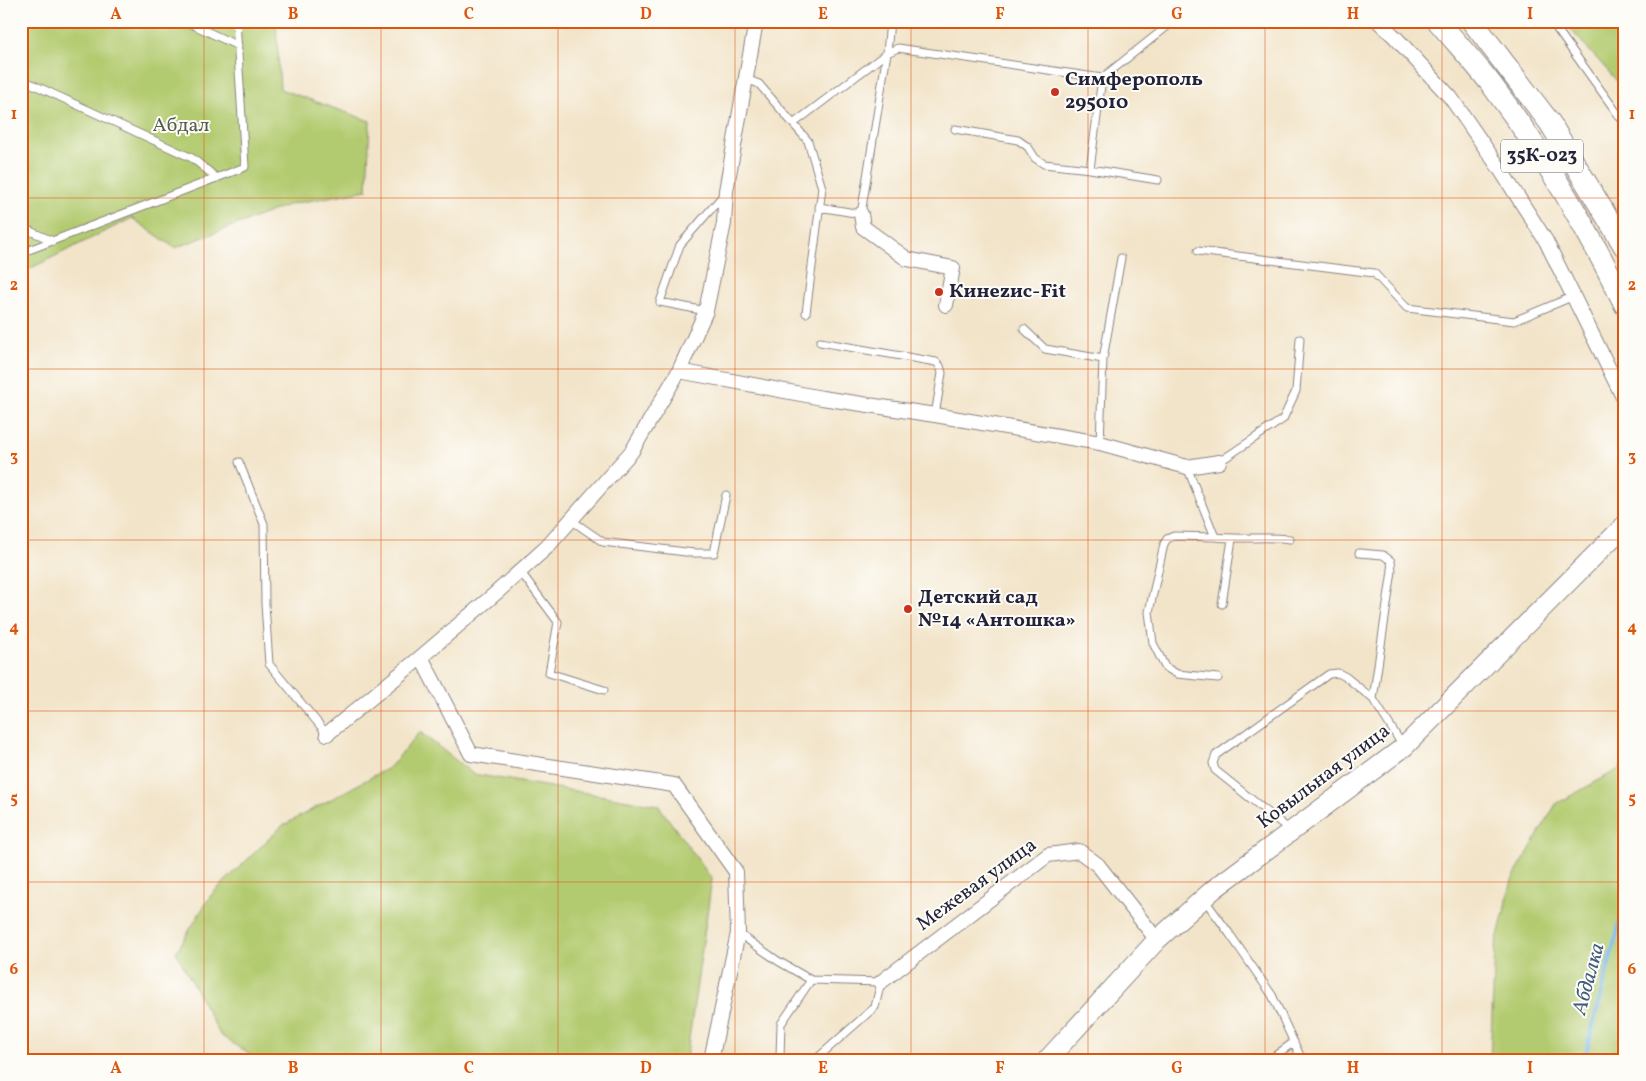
<svg xmlns="http://www.w3.org/2000/svg" width="1646" height="1081" font-family="Vollkorn,serif">
<style>
.green{fill:#b3cb70;stroke:#6a7656}
.lines{fill:none;stroke-linecap:round;stroke-linejoin:round}
.stream{stroke:#70b2e5;stroke-width:4.5}
.lane-casing{stroke:#8a8382;stroke-width:9}
.street-casing{stroke:#8a8382;stroke-width:16}
.secondary-casing{stroke:#8a8382;stroke-width:21}
.primary-casing{stroke:#8a8382;stroke-width:23}
.lane{stroke:#fff;stroke-width:7}
.street{stroke:#fff;stroke-width:14}
.secondary{stroke:#fff;stroke-width:19}
.primary{stroke:#fff;stroke-width:21}
.grid{fill:none;stroke:#de560e;stroke-width:1;stroke-opacity:0.55}
.poi-dot{fill:#c8321e;stroke:#fdfcf7;stroke-width:2}
.labels{text-anchor:middle;dominant-baseline:central;stroke-width:4;stroke-linejoin:round;paint-order:stroke}
.shield{fill:#fdfcf7;stroke:#646373;stroke-width:1}
.shield-label{font-size:19px;font-weight:bold;fill:#22223b}
.poi-label{font-size:20px;font-weight:bold;fill:#22223b;stroke:#fdfcf7;text-anchor:start}
.park-label{font-size:20px;fill:#555d4e;stroke:#fdfcf7}
.street-label{font-size:20px;fill:#22223b;stroke:#fdfcf7}
.water-label{font-size:21px;font-style:italic;fill:#415c7f;stroke:#fdfcf7}
.neatline{fill:none;stroke:#de560e;stroke-width:2}
.grid-label{font-size:16px;text-anchor:middle;font-weight:bold;fill:#de560e}
</style>
<rect width="100%" height="100%" fill="#fdfcf7"/>
<filter id="ink" filterUnits="userSpaceOnUse"><feTurbulence type="fractalNoise" baseFrequency=".02" numOctaves="2"/><feDisplacementMap in="SourceGraphic" scale="10" xChannelSelector="R" yChannelSelector="G"/><feConvolveMatrix kernelMatrix="1 2 1 2 8 2 1 2 1" color-interpolation-filters="sRGB"/></filter>
<filter id="wash" filterUnits="userSpaceOnUse"><feTurbulence type="fractalNoise" baseFrequency=".0096" numOctaves="4" result="noise"/><feDisplacementMap in="SourceGraphic" scale="20" xChannelSelector="R" yChannelSelector="G"/><feGaussianBlur stdDeviation="1.12" result="paint"/><feColorMatrix in="noise" values="0 0 0 0 0 0 0 0 0 0 0 0 0 0 0 0 0 1.4 0 .05"/><feComposite in="paint" operator="in"/></filter>
<g filter="url(#wash)">
<rect width="100%" height="100%" fill="#f2e4c9"/>
<path class="green" d="M21,21H276L280,89L370,121L367,190L291,204L175,248L132,218L21,273Z
M1563,21H1625V90Z
M420,732L473,774L658,805L712,879L686,1060H258L220,1035L176,952L211,895L282,826L390,767Z
M1625,760V1060H1490L1495,948L1512,880L1556,804L1619,769Z"/>
<g class="lines">
<path class="stream" d="M1584,1060L1620,921L1625,907"/>
</g>
</g>
<g filter="url(#ink)">
<g class="lines">
<g class="lane-casing">
<path id="lane" d="M185,21L238,46
M1551,21L1625,124
M1102,78L1090,169L1158,180
M21,79L192,158L217,178
M746,79L759,84L808,141L822,188L806,313
M793,124L887,53L898,48L1102,78L1174,21
M955,129L1018,140L1028,147L1035,158L1044,164L1090,169
M819,207L861,214L887,53L890,21
M21,227L53,241
M1198,251L1374,273L1407,308L1514,321L1574,296
M21,253L245,167L236,21
M706,311L660,302L680,245L725,193
M1024,329L1045,349L1103,359
M820,342L936,362L940,366L942,373L935,415
M1100,443L1103,359L1121,258
M239,462L264,524L265,604L269,664L327,734
M1219,462L1283,419L1296,391L1300,339
M1187,467L1215,537C1240,540 1265,536 1290,539
M571,520L603,542L694,553H714L726,495
M1215,537L1174,536L1167,539L1164,544L1149,612L1153,643L1165,667L1177,674L1218,678
M1359,553L1383,555L1391,561L1392,571L1373,699L1403,746
M520,571L558,622L549,673L604,690
M1222,604L1232,539
M1291,831L1215,770L1213,763L1216,755L1329,674L1338,673L1346,677L1373,699
M1204,899L1229,933L1272,995L1302,1060
M738,933L778,961L811,980L781,1024L780,1057L783,1060
M811,980L881,982L875,1007L815,1060
M1269,1060L1294,1042"/>
</g>
<g class="street-casing">
<path id="street" d="M1378,21L1396,38L1451,98L1500,169L1546,241L1625,401
M861,214L863,227L907,259L953,268L946,305
M679,371L822,398L935,415L1100,443L1187,467L1219,462
M421,657L471,754L674,785L736,872L738,933L711,1060
M327,734L421,657L496,593L547,547L632,451L679,371L706,311L724,223L726,191L756,21
M881,982L1048,855L1079,851L1098,865L1157,940"/>
</g>
<g class="secondary-casing">
<path id="secondary" d="M1047,1060L1157,940L1214,889L1404,747L1625,525"/>
</g>
<g class="primary-casing">
<path id="primary" d="M1438,21C1456,43 1477,65 1494,88C1545,156 1588,229 1625,305
M1472,21L1550,123L1625,247"/>
</g>
<use href="#lane" class="lane"/>
<use href="#street" class="street"/>
<use href="#secondary" class="secondary"/>
<use href="#primary" class="primary"/>
</g>
</g>
<path class="grid" d="M204,21V1060M381,21V1060M558,21V1060M735,21V1060M911,21V1060M1088,21V1060M1265,21V1060M1442,21V1060M21,198H1625M21,369H1625M21,540H1625M21,711H1625M21,882H1625"/>
<g class="poi-dot">
<circle cx="1055" cy="92" r="5"/>
<circle cx="939" cy="292" r="5"/>
<circle cx="908" cy="609" r="5"/>
</g>
<g class="labels">
<rect class="shield" x="1501" y="139.5" width="82" height="33" rx="4"/>
<g class="shield-label">
<text x="1542" y="156">35К-023</text>
</g>
<g class="poi-label">
<text x="1065" y="80">Симферополь<tspan x="1065" dy="23">295010</tspan></text>
<text x="949" y="292">Кинеzис-Fit</text>
<text x="918" y="598">Детский сад<tspan x="918" dy="23">№14 «Антошка»</tspan></text>
</g>
<g class="park-label">
<text x="181" y="126">Абдал</text>
</g>
<g class="street-label">
<text transform="translate(1324 777) rotate(-37)">Ковыльная улица</text>
<text transform="translate(977 885) rotate(-36)">Межевая улица</text>
</g>
<g class="water-label">
<text transform="translate(1589 979) rotate(-75)">Абдалка</text>
</g>
</g>
<rect width="1646" height="1081" fill="none" stroke="#fdfcf7" stroke-width="55"/>
<rect x="28" y="28" width="1590" height="1026" class="neatline"/>
<g class="grid-label">
<text x="116" y="19">A</text>
<text x="293" y="19">B</text>
<text x="469" y="19">C</text>
<text x="646" y="19">D</text>
<text x="823" y="19">E</text>
<text x="1000" y="19">F</text>
<text x="1177" y="19">G</text>
<text x="1353" y="19">H</text>
<text x="1530" y="19">I</text>
<text x="14" y="119">1</text>
<text x="1632" y="119">1</text>
<text x="14" y="290">2</text>
<text x="1632" y="290">2</text>
<text x="14" y="461">3</text>
<text x="1632" y="461">3</text>
<text x="14" y="632">4</text>
<text x="1632" y="632">4</text>
<text x="14" y="803">5</text>
<text x="1632" y="803">5</text>
<text x="14" y="974">6</text>
<text x="1632" y="974">6</text>
<text x="116" y="1073">A</text>
<text x="293" y="1073">B</text>
<text x="469" y="1073">C</text>
<text x="646" y="1073">D</text>
<text x="823" y="1073">E</text>
<text x="1000" y="1073">F</text>
<text x="1177" y="1073">G</text>
<text x="1353" y="1073">H</text>
<text x="1530" y="1073">I</text>
</g>
</svg>
